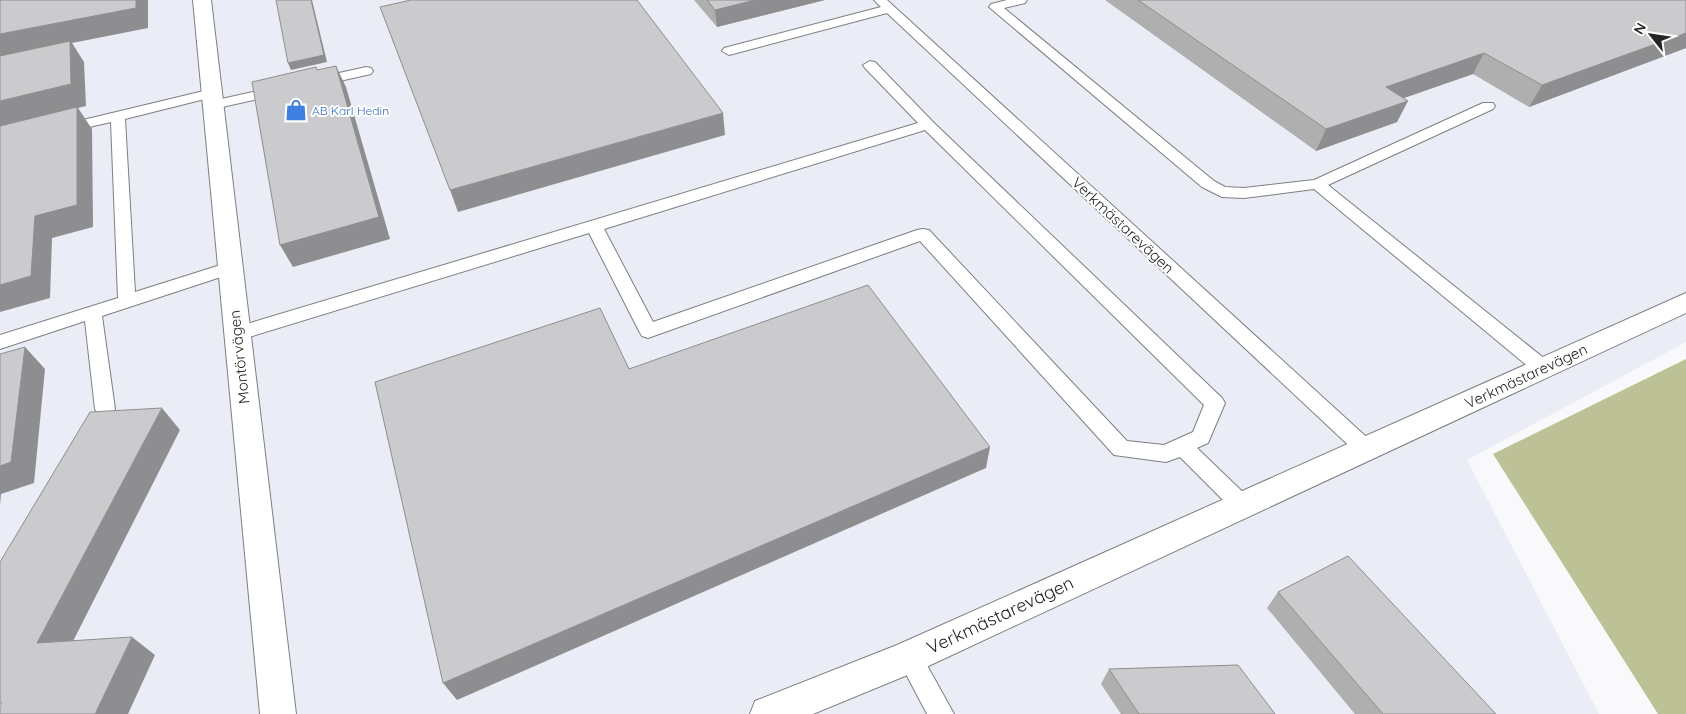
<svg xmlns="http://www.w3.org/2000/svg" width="1686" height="714" font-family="Quicksand,sans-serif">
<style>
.built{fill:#eaecf6}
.forest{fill:#bdc196}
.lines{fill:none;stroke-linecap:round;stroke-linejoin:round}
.lane-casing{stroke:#7e7f81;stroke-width:2}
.street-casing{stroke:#7e7f81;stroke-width:2}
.lane{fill:#fff;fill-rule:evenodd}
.street{fill:#fff;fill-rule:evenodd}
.wall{fill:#afafb0}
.shaded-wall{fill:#8e8e90}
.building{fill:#cbcbcd;stroke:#8e8e90}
.labels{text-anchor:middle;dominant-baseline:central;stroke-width:4;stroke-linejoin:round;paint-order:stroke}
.far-shop-label{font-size:12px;fill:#366cbe;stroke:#fff;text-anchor:start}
.street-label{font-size:15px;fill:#242425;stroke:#fff}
.near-street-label{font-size:18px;fill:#242425;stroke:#fff}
</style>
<rect width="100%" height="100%" fill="#f9f9fc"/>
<path class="built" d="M0,0H1686V342L1467,460L1599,714H0Z"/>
<path class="forest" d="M1686,359V714H1658L1493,454Z"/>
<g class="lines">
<g class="lane-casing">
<path id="lane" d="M874,0H887L1373,443L1376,449L1373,455L1366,457L1359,455L887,13L729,55L722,51L724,48L881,7Z
M1007,0H1027L1025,3L1004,8L1214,181L1225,187L1244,188L1314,180L1483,103H1493L1495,106L1493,109L1328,185L1550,363L1552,368L1550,373L1543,375L1536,373L1314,189L1244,198L1222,197L1202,187L989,7L991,4Z
M870,61L875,62L933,122L1222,398L1225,403L1208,443L1197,448L1249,498L1252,504L1249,510L1241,513L1233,510L1180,457L1166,462L1114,455L920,241L648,338L642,336L639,331L589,233L236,341L230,339L227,334L230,329L918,123L865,68L863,65ZM925,130L1204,405L1193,432L1164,445L1127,441L929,230L923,229L917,230L653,322L604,229Z
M366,67L371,68L373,71L371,74L317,86L310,82L312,79Z
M280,86L287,90L285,93L213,109L208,108L206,105L208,102Z
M212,89L217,90L219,93L217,96L125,119L135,292L230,262L236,264L239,268L236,272L102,316L115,409L112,414L105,417L98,414L95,409L85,321L0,349V335L118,298L111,122L63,133L58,132L56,129L58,126Z
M909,645L918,649L954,714H927L897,657L900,649Z"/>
</g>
<g class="street-casing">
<path id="street" d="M193,0H211L296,714H260Z
M1686,293V313L922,669L813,714H750L755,701L897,645Z"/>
</g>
<use href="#lane" class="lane"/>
<use href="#street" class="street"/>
</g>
<path class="wall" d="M694,0H825L717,27Z
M1105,0H1686V48L1529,107L1473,74L1404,98L1397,122L1316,151Z
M1278,592L1496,714H1355L1267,608Z
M1109,669L1275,714H1121L1101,684Z"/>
<path class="shaded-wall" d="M136,0H148V28L72,43L84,62L86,106L78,108L92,129L93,227L52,238L50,298L0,312V34Z
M311,0H312L327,62L291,70L288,63Z
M755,0H825L717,27L715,10Z
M1686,33V48L1529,107L1542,85Z
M1484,53L1473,74L1375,108L1386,87Z
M336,66L346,87L390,239L293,267L280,245Z
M1408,101L1397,122L1316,151L1326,129Z
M723,113L725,135L458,212L450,190Z
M25,347L45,369L34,483L1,494L0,505V466Z
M162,408L180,430L63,661L37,643Z
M990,447L986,468L457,700L443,683Z
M132,637L155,655L128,714H95Z"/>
<path class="building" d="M0,0H136V8L0,34Z
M276,0H311L324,55L288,63Z
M411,0H637L723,113L450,190L380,7Z
M707,0H755L715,10Z
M1138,0H1686V33L1542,85L1484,53L1386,87L1408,101L1326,129Z
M70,41L71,84L0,101V56Z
M336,66L379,217L280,245L252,82L316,67L317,70Z
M77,107V205L35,216L31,276L0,285V126Z
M868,285L990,447L443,683L375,382L600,308L629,369Z
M25,347L11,462L0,466V354Z
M162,408L37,643L132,637L95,714H0V707L2,703H0V562L90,412Z
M1348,556L1496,714H1383L1278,592Z
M1238,665L1275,714H1139L1109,669Z"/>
<defs>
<g id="shop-bare" transform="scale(1.725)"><path d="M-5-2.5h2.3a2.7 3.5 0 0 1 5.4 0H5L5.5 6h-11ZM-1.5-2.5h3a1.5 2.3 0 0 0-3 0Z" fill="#3f7fe0" stroke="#fff" stroke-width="2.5" paint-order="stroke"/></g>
</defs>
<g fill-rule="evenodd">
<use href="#shop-bare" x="296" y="110"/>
</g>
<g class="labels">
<g class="far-shop-label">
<text x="312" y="110">AB Karl Hedin</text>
</g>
<g class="street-label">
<text transform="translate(1123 225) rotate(43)">Verkmästarevägen</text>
<text transform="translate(239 357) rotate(-96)">Montörvägen</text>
<text transform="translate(1526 376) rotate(-25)">Verkmästarevägen</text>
</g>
<g class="near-street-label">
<text transform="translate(1000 615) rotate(-25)">Verkmästarevägen</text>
</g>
</g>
<g transform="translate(1651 35) rotate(300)" stroke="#ffffff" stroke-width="4" paint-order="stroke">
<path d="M0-4L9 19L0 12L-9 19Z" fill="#242425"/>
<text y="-8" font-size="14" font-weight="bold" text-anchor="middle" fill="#242425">N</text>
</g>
</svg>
